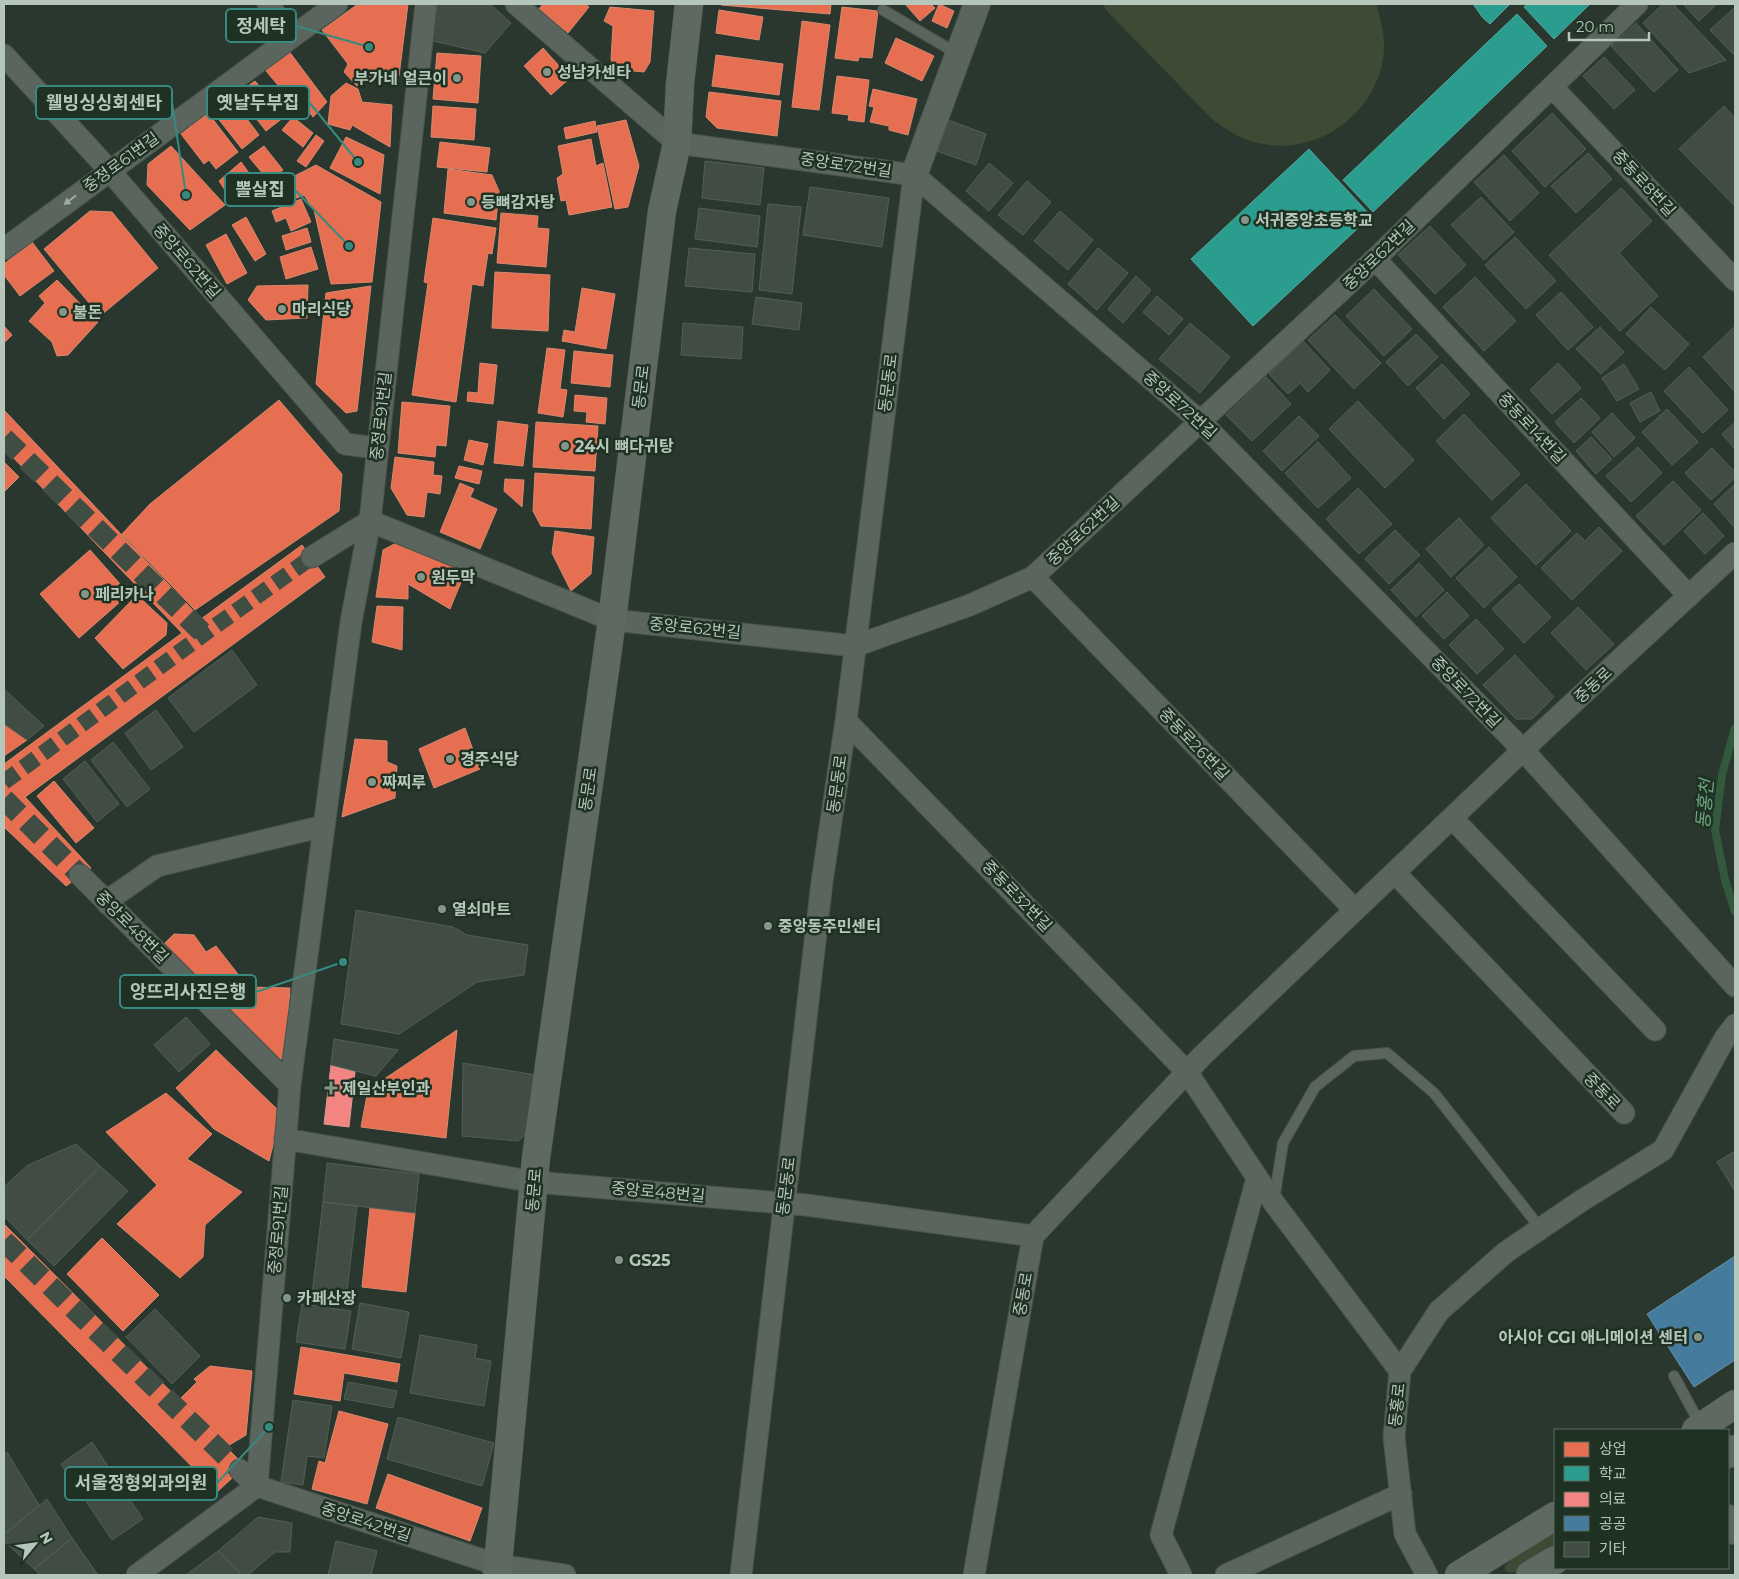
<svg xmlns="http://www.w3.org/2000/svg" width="1739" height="1579" font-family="Montserrat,'Noto Sans KR',sans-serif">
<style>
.green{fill:#3e4b34}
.shops{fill:#e76f51;stroke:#d88970}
.schools{fill:#2a9d8f;stroke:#53aa9c}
.health{fill:#f28482;stroke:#df9893}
.public{fill:#457b9d;stroke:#6692a6}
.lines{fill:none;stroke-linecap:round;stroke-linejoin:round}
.stream{stroke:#33593d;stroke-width:8}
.building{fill:#414c44;stroke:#525f56}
.pedestrian-tunnel{stroke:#3f4d43;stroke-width:16;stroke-dasharray:16 8;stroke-linecap:butt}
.minor-tunnel{stroke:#3f4d43;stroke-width:21;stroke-dasharray:21 11;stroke-linecap:butt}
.service-casing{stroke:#49534c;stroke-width:12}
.minor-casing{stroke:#49534c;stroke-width:23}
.tertiary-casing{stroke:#49534c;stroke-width:28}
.secondary-casing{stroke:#49534c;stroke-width:29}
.service{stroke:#5a655d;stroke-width:10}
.minor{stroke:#5a655d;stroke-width:21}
.tertiary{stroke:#5a655d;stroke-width:26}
.secondary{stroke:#5e6962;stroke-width:28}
.oneway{fill:#9eaea3}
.poi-dot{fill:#849589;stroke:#1e3123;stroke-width:2}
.labels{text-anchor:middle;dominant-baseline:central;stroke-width:5;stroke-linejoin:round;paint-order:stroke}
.poi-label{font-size:16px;font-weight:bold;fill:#b4c7ba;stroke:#1e3123;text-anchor:start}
.street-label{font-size:16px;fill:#b4c7ba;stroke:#1e3123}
.water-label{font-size:18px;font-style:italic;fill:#6fa57e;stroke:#1e3123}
.leader{fill:none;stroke:#388a81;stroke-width:2}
.callout-dot{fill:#388a81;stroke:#1e3123;stroke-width:2}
.callout{fill:#1e3123;stroke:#388a81;stroke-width:2}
.callout-label{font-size:18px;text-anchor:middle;font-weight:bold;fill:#b4c7ba}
</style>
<rect width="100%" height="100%" fill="#2a372e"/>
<path class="green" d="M1103,4H1376C1380,17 1384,31 1384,45C1384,104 1328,152 1270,145C1247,143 1229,132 1212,119L1107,11Z
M1555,1532V1547L1515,1572L1509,1573L1505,1570V1566L1511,1560Z"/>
<path class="shops" d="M358,4H408L399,76L388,73L384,79L371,77L357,86L344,72L348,64L322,30Z
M543,4H585L589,7L568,33L539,9Z
M721,4H831L830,14L721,5Z
M905,4H931L935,8L920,21Z
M939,4L954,11L947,28L932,21Z
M610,7L654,11L650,62L644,72L614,69L611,59L613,26L604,21Z
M842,7L878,11L872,58L859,57L858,61L835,58Z
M719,10L763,17L759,40L716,33Z
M802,21L830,25L819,110L792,107Z
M896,38L934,56L922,81L885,63Z
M543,48L570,78L551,95L524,66Z
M288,50L327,102L313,117L296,92L288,97L266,71Z
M437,53L481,56L478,103L433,99Z
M716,55L783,64L779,95L712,86Z
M837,76L869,80L864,122L848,120L849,115L832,113Z
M255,81L284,117L266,131L237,94Z
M346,83L358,89L362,102L392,105L390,147L352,125L350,130L328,124L331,96Z
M873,89L917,99L908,135L889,130V126L870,122L874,107L869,106Z
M709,92L781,101L777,136L717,128L706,117Z
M231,98L259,135L242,149L213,112Z
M433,106L476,109L474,140L431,137Z
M208,113L238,152L216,169L209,160L204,164L181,134Z
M293,117L313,133L303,147L282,130Z
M626,120L639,166L628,207L615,209L597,126Z
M595,121L597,132L566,139L564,128Z
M316,135L324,141L306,167L297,161Z
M346,137L384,155L380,194L330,168Z
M591,139L596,166L603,163L612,207L569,215L566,200L561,201L557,178L563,174L558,146Z
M440,142L490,148L487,172L437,167Z
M171,146L225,205L190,230L147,185L148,164Z
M264,146L283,170L269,181L249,157Z
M241,162L262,191L235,205L219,181Z
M316,165L381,202L372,282L331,284L314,210L304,195L279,205L273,187Z
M448,169L492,175L499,191L496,220L444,213Z
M301,199L311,222L291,231L286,218L276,222L272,211Z
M90,211L112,212L158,268L100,316L44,249Z
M501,213L538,216L537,228L549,229L546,267L497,263Z
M246,217L266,254L255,261L232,225Z
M433,218L496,228L492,254L488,253L483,286L472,284L456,402L412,395L428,283L424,282Z
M307,228L311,242L286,250L282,236Z
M226,234L247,273L227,284L206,245Z
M32,242L54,271L20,296L4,275V264Z
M311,247L318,269L286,279L280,257Z
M495,272L550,275L548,331L492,328Z
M57,280L98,322L68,355L57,356L52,342L29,321L45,303L39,296Z
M308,285L307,318L266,320L248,300L257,286Z
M371,286L357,411L346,413L316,384L326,293Z
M582,288L615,294L606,349L562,341L564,330L575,332Z
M4,326L12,335L4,343Z
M547,348L565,350L560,389L567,390L563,417L538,413Z
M574,351L613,355L610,387L571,383Z
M480,363L497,365L493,404L467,401L468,392L478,393Z
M575,395L607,398L605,424L586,422L587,412L574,411Z
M279,400L342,474L339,511L195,610L122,534L150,504Z
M402,402L450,406L446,446L436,445L435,457L398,453Z
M4,410L201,619L302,545L325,577L25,797L91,868L66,886L4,827V764L182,633L4,448Z
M498,421L528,425L523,466L494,463Z
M536,422L598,426L595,471L533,467Z
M469,440L488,444L483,465L464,460Z
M395,457L434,462L433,475L442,476L440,494L427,492L424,517L407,515L391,488Z
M4,462L19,477L4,492Z
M459,466L482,471L479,484L455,478Z
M535,473L594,477L591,529L541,526L533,511Z
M505,479L524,480L522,507L504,491Z
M460,483L474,489L470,497L497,509L480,549L440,532Z
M555,531L594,537L591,574L571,591L552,553Z
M398,542L466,570L450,609L408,584V599L376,597L383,550Z
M90,550L129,594L79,638L40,594Z
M137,595L167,623L166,635L123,669L95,638Z
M377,606L403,607L402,650L372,642Z
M4,724L27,740L4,756Z
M465,728L480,769L434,788L419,749Z
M355,739L387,741V762L397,766L395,798L342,817Z
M54,781L94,828L76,843L37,796Z
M174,934L194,935L206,952L216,946L248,987L290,988L285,1058L276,1060L161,947Z
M457,1030L446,1138L361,1127L368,1090Z
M216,1050L281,1113L269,1161L214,1129L176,1088Z
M166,1093L212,1134L187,1159L242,1192L205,1225L203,1257L180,1278L117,1224L157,1185L106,1132Z
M370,1208L415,1213L406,1292L362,1287Z
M4,1224L245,1466L217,1492L4,1276Z
M102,1238L159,1295L123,1331L67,1274Z
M301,1347L400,1364L397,1382L344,1373L340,1401L294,1394Z
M210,1366L252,1371L246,1435L226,1447L179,1400L197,1382L194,1379Z
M339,1411L388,1424L367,1504L312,1489L319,1461L325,1463Z
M388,1474L482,1508L470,1541L376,1508Z"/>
<path class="schools" d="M1473,4H1510L1490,24L1483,18Z
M1528,4H1590L1554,39L1524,7Z
M1517,14L1547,46L1373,212L1343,180Z
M1309,149L1371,216L1253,326L1191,259Z"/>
<path class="health" d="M331,1065L355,1072L349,1127L324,1124Z"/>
<path class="public" d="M1735,1256V1360L1694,1387L1647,1314Z"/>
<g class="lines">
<path class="stream" d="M1735,728L1722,775L1715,830L1725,880L1735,912"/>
</g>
<path class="building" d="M437,4H490L511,23L485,53L429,40Z
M1663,4H1673L1726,60L1689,73L1643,23Z
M1683,4H1717L1699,21Z
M1735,7V54L1734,55L1710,30Z
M1636,23L1678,70L1654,92L1611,46Z
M1604,57L1635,90L1614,109L1583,76Z
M1724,106L1735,118V206L1679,149Z
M1552,113L1586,149L1545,187L1512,151Z
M948,120L986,134L976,165L937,151Z
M1588,153L1612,179L1576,213L1551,186Z
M1504,155L1539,193L1510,221L1474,182Z
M705,161L764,168L760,205L702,198Z
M989,163L1013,183L989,211L966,191Z
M1027,181L1051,202L1023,235L998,215Z
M810,187L889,198L882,247L803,235Z
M1621,188L1652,221L1619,253L1658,296L1620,331L1549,255Z
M1481,197L1514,232L1484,260L1451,225Z
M768,204L801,207L792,294L759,290Z
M699,208L760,216L757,247L695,239Z
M1060,211L1093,240L1068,270L1034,241Z
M1430,226L1466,265L1435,294L1398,255Z
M1515,237L1556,281L1526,309L1485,265Z
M689,248L755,254L752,292L685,286Z
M1098,248L1128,273L1097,310L1068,284Z
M1136,276L1151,290L1123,323L1108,309Z
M1475,277L1516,321L1484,351L1443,307Z
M1374,289L1412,329L1384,356L1346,316Z
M1561,292L1593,327L1568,350L1536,315Z
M1157,296L1183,319L1169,335L1143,312Z
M756,297L802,303L799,330L752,324Z
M1651,307L1689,344L1665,370L1626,334Z
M1335,315L1381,363L1354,389L1308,340Z
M683,323L743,327L741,359L681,355Z
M1190,323L1230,357L1200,393L1159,359Z
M1735,326V392L1703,357Z
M1600,327L1624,352L1601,374L1576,349Z
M1416,334L1438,357L1408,386L1386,362Z
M1303,341L1330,370L1308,392L1300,383L1288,394L1269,374Z
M1558,363L1581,388L1552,414L1530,390Z
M1442,364L1470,394L1444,419L1416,388Z
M1624,364L1639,389L1617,401L1602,378Z
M1689,367L1728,410L1703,433L1664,391Z
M1266,377L1291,404L1252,441L1226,415Z
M1651,392L1660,411L1640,422L1630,403Z
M1581,398L1600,418L1574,443L1555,422Z
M1358,401L1414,460L1385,488L1329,429Z
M1667,409L1698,442L1672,465L1642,432Z
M1612,413L1635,438L1614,457L1592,432Z
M1464,414L1520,474L1492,500L1436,441Z
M1299,416L1319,436L1282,471L1263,451Z
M1735,422V449L1722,434Z
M1591,437L1612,459L1596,474L1576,451Z
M1318,442L1351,478L1318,508L1285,473Z
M1638,447L1662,473L1631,502L1606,476Z
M1712,448L1735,472V478L1711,500L1685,473Z
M1673,481L1701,510L1664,545L1636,516Z
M1526,484L1571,531L1536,565L1491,518Z
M1735,484V528L1714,504Z
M1358,488L1392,524L1359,554L1326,519Z
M1703,513L1724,536L1705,554L1684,531Z
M1459,518L1484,545L1451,577L1426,549Z
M1599,527L1622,551L1572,600L1541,568L1577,533L1585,541Z
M1395,530L1420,555L1389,584L1365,559Z
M1489,547L1517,577L1484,608L1456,578Z
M1419,563L1444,590L1416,617L1391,590Z
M1519,584L1551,617L1524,643L1492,609Z
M1447,592L1469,616L1444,639L1422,616Z
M1578,607L1614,644L1586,670L1551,633Z
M1476,619L1504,649L1477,674L1449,645Z
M232,650L257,685L194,732L168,698Z
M1515,655L1554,697L1532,719H1516L1483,685Z
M4,689L44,726L27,740L4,724Z
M156,710L183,747L151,770L125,733Z
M113,742L150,789L127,807L91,760Z
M85,761L119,804L97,822L63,779Z
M356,910L453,927L467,935L528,945L524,975L477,982L399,1034L341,1024Z
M186,1017L210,1044L179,1072L154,1045Z
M334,1039L398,1050L376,1076L331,1065Z
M463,1063L536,1075L532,1129L518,1141L462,1136Z
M76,1144L100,1166L27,1240L4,1216V1187L28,1165Z
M1735,1151V1191L1717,1162Z
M327,1163L419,1174L415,1213L323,1202Z
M100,1166L128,1191L54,1266L27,1240Z
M323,1202L357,1206L346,1299L312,1295Z
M360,1303L409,1312L401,1358L352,1349Z
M302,1304L351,1311L345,1349L296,1342Z
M155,1309L200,1356L172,1384L126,1337Z
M420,1335L477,1345L475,1358L491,1361L484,1406L410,1393Z
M348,1382L397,1391L393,1408L344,1399Z
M293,1400L332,1406L324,1458L307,1456L303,1485L281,1482Z
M398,1417L494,1443L482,1486L387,1459Z
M92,1442L143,1519L112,1540L61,1464Z
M7,1452L39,1505L4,1535V1455Z
M47,1499L72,1538L34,1569L4,1541V1535Z
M258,1517L292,1523L290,1552H275L248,1575H242L218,1551Z
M72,1538L98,1575H40L34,1569Z
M336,1541L377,1551L371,1575H328Z
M218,1551L242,1575H186Z"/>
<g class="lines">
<path class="pedestrian-tunnel" d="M4,782L204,634L312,557"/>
<path class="minor-tunnel" d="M4,438L204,634
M4,799L80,875
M4,1241L240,1470"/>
<g class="service-casing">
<path id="service" d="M883,10L958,54
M1274,1200L1283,1143L1315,1087L1354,1056L1387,1053L1434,1093L1541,1229
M1674,1376L1701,1426"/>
</g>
<g class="minor-casing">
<path id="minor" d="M268,4L292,36
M516,4L677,143L914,175L1201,422L1523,750L1735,986
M4,55L109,170L345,444L377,448
M1552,87L1735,280
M4,249L337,4
M1375,259L1689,596
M312,557L370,521L612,620L855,646L970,605L1033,577L1375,259L1637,4
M1033,577L1355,910
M846,721L1187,1072L1274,1203L1400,1371
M1452,818L1655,1030
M1395,873L1624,1113
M80,875L290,1085
M108,904L114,896L157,866L324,826
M285,1139L535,1182L806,1205L1033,1236
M240,1470L257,1486L498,1565L565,1575
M137,1575L257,1486L290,1085L351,622L370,521L426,4
M741,1575L822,882L846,721L914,175
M974,1575L1033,1236L1202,1056L1545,729L1735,553
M1181,1575L1161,1535L1257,1178
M1226,1575L1401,1494
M1427,1575L1405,1534L1394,1437L1400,1371L1439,1311L1506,1252L1581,1201L1663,1150L1725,1038L1735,1025"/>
</g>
<g class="tertiary-casing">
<path id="tertiary" d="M914,175L977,4
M1728,1518L1735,1531"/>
</g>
<g class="secondary-casing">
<path id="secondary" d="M1696,1430L1735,1404
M1728,1454L1735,1449
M497,1575L536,1158L612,620L662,211L677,143L680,84L689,4
M1459,1575L1555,1516
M1530,1575L1555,1560"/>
</g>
<use href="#service" class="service"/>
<use href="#minor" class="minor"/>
<use href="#tertiary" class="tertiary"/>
<use href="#secondary" class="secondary"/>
</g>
<defs><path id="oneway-solid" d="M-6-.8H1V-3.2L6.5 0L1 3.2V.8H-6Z" transform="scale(1.25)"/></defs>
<use class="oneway" href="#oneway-solid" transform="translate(70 200) rotate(143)"/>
<g class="poi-dot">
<circle cx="547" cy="72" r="5"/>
<circle cx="457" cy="78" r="5"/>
<circle cx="471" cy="202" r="5"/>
<circle cx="1245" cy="220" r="5"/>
<circle cx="282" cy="309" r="5"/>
<circle cx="63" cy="312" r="5"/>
<circle cx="565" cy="446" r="5"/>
<circle cx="421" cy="577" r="5"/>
<circle cx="85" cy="594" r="5"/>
<circle cx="450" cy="759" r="5"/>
<circle cx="372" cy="782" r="5"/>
<circle cx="442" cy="909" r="5"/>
<circle cx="768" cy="926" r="5"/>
<path d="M328.5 1080.5h5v5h5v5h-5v5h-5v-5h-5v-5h5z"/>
<circle cx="619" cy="1260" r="5"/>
<circle cx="287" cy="1298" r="5"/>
<circle cx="1698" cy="1337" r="5"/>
</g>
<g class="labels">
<g class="poi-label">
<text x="557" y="72">성남카센타</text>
<text x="447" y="78" text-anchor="end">부가네 얼큰이</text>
<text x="481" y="202">등뼈감자탕</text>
<text x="1255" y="220">서귀중앙초등학교</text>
<text x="292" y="309">마리식당</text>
<text x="73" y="312">불돈</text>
<text x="575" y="446">24시 뼈다귀탕</text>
<text x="431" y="577">원두막</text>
<text x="95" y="594">페리카나</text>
<text x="460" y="759">경주식당</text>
<text x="382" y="782">짜찌루</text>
<text x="452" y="909">열쇠마트</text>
<text x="778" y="926">중앙동주민센터</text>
<text x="342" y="1088">제일산부인과</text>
<text x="629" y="1260">GS25</text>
<text x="297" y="1298">카페산장</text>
<text x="1688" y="1337" text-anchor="end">아시아 CGI 애니메이션 센터</text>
</g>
<g class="street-label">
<text transform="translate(121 162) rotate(-36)">중정로61번길</text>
<text transform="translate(846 165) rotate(8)">중앙로72번길</text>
<text transform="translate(1644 183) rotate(47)">중동로8번길</text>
<text transform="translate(1379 255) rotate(-44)">중앙로62번길</text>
<text transform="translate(187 261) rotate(49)">중앙로62번길</text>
<text transform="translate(888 383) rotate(-83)">동문동로</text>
<text transform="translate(641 387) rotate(-83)">동문로</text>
<text transform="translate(1180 405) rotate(42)">중앙로72번길</text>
<text transform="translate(381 416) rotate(-84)">중정로91번길</text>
<text transform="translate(1532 428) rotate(47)">중동로14번길</text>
<text transform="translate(1083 531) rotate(-43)">중앙로62번길</text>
<text transform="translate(695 628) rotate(6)">중앙로62번길</text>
<text transform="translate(1593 685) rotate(-43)">중동로</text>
<text transform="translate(1466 692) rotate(46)">중앙로72번길</text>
<text transform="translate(1194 744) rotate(46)">중동로26번길</text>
<text transform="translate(837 784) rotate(-82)">동문동로</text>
<text transform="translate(588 789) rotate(-82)">동문로</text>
<text transform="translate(1017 896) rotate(46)">중동로32번길</text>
<text transform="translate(132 927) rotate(45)">중앙로48번길</text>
<text transform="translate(1602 1091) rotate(46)">중동로</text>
<text transform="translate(786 1186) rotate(-83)">동문동로</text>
<text transform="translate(534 1190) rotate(-85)">동문로</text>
<text transform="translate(658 1192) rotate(5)">중앙로48번길</text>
<text transform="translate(278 1230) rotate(-85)">중정로91번길</text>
<text transform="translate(1023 1294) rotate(-80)">중동로</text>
<text transform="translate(1397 1405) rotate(-84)">동홍로</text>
<text transform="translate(366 1522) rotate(18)">중앙로42번길</text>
</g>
<g class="water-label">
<text transform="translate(1705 804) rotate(-85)">동홍천</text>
</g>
</g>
<path class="leader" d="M369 47L296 26M358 162L309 102M186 195L172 103M349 246L295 190M343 962L256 992M269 1427L217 1483"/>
<g class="callout-dot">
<circle cx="369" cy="47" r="5"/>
<circle cx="358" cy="162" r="5"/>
<circle cx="186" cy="195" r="5"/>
<circle cx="349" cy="246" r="5"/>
<circle cx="343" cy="962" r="5"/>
<circle cx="269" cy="1427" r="5"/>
</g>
<g class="callout">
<rect x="226" y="9" width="70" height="33" rx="5"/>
<rect x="207" y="86" width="102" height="33" rx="5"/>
<rect x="36" y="86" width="136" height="33" rx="5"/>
<rect x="225" y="173" width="70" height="33" rx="5"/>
<rect x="120" y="975" width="136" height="33" rx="5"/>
<rect x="65" y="1467" width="152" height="33" rx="5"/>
</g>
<g class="callout-label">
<text x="261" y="32">정세탁</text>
<text x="258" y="109">옛날두부집</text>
<text x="104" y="109">웰빙싱싱회센타</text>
<text x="260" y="196">뽈살집</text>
<text x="188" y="998">앙뜨리사진은행</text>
<text x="141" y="1489">서울정형외과의원</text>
</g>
<rect width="1739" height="1579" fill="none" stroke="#b4c7ba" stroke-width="10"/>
<rect x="1554" y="1429" width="175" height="140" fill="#1e3123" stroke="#5a6d5f"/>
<rect x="1564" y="1442" width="25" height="15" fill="#e76f51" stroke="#5a6d5f"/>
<text x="1599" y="1454" font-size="15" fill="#b4c7ba">상업</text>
<rect x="1564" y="1466" width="25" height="15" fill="#2a9d8f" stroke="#5a6d5f"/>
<text x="1599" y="1479" font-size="15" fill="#b4c7ba">학교</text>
<rect x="1564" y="1492" width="25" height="15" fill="#f28482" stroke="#5a6d5f"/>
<text x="1599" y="1504" font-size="15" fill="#b4c7ba">의료</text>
<rect x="1564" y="1516" width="25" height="15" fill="#457b9d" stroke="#5a6d5f"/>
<text x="1599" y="1529" font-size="15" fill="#b4c7ba">공공</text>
<rect x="1564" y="1542" width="25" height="15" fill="#414c44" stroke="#5a6d5f"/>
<text x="1599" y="1554" font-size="15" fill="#b4c7ba">기타</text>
<g transform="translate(35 1544) rotate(61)" stroke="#1e3123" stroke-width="4" paint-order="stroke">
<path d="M0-4L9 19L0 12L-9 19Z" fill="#b4c7ba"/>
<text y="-8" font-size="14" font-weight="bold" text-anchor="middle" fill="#b4c7ba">N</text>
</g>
<path d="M1569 32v8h80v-8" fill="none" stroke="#b4c7ba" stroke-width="2.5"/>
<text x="1576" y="32" font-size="15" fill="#b4c7ba" stroke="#1e3123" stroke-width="4" paint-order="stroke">20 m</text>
</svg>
